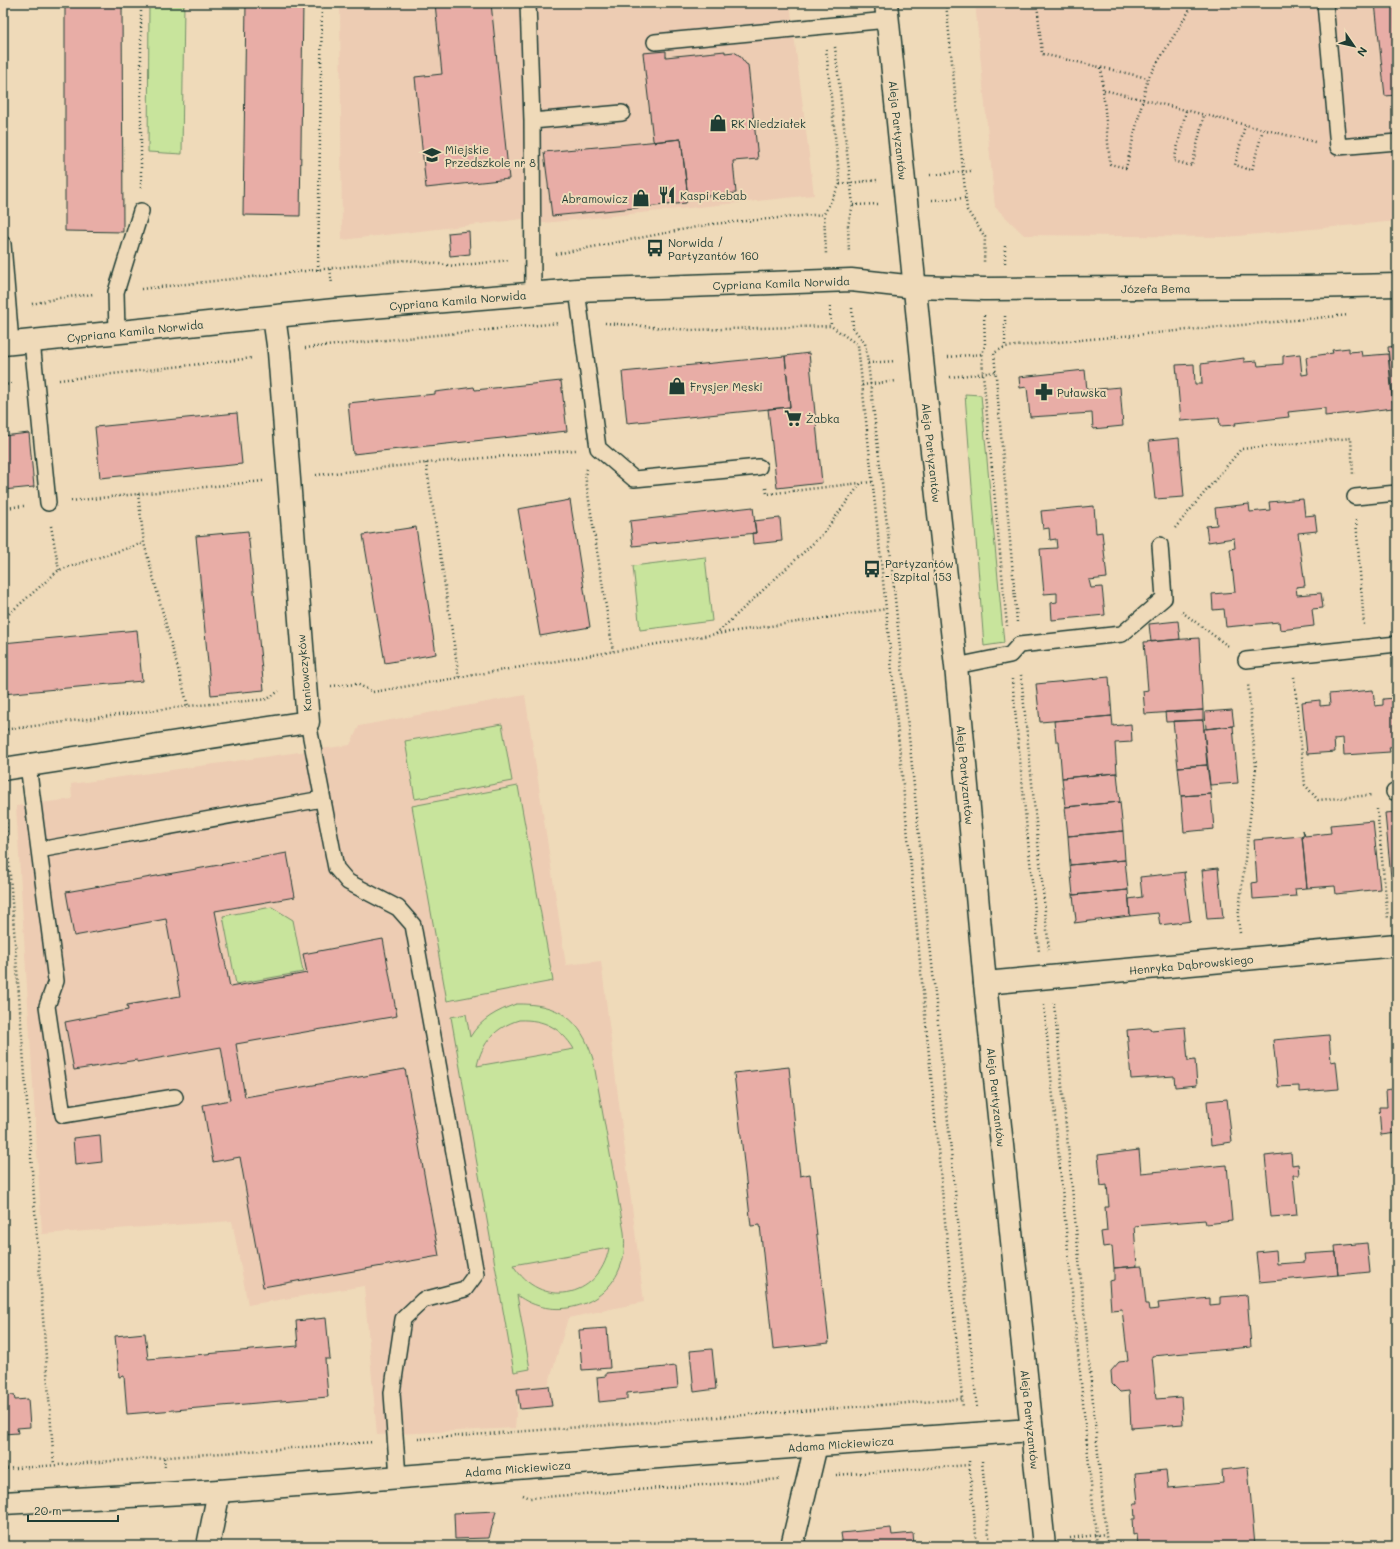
<svg xmlns="http://www.w3.org/2000/svg" width="1400" height="1549" font-family="Mali,sans-serif">
<style>
.built{fill:#edccb3}
.green{fill:#c8e49c;stroke:#749068;fill-rule:evenodd}
.building{fill:#e8ada6;stroke:#1f3d34}
.lines{fill:none;stroke-linecap:round;stroke-linejoin:round}
.service-casing{stroke:#1f3d34;stroke-width:18}
.minor-casing{stroke:#1f3d34;stroke-width:25}
.tertiary-casing{stroke:#1f3d34;stroke-width:25}
.secondary-casing{stroke:#1f3d34;stroke-width:25}
.path{stroke:#1f3d34;stroke-width:2.5;stroke-dasharray:1 3;stroke-linecap:butt}
.service{stroke:#efdab9;stroke-width:15}
.minor{stroke:#efdab9;stroke-width:22}
.tertiary{stroke:#efdab9;stroke-width:22}
.secondary{stroke:#efdab9;stroke-width:22}
.labels{text-anchor:middle;dominant-baseline:central;stroke-width:4;stroke-linejoin:round;paint-order:stroke}
.poi-label{font-size:11px;fill:#1f3d34;stroke:#efdab9;text-anchor:start}
.street-label{font-size:11px;fill:#1f3d34;stroke:#efdab9}
</style>
<rect width="100%" height="100%" fill="#efdab9"/>
<filter id="ink" filterUnits="userSpaceOnUse"><feTurbulence type="fractalNoise" baseFrequency=".025" numOctaves="2"/><feDisplacementMap in="SourceGraphic" scale="8" xChannelSelector="R" yChannelSelector="G"/><feConvolveMatrix kernelMatrix="1 2 1 2 8 2 1 2 1" color-interpolation-filters="sRGB"/></filter>
<g filter="url(#ink)">
<path class="built" d="M340,3H790L814,195L524,225L523,219L342,240Z
M975,3H1397V221L1227,237L1024,235L995,207Z
M525,695L566,965L601,961L644,1302L568,1318L548,1386L518,1390L515,1428L377,1435L364,1286L248,1305L232,1221L42,1234L16,806L72,799L71,784L350,745L359,726Z"/>
<path class="green" d="M149,3H184L182,154L148,152Z
M965,394L981,395L1004,643L984,646Z
M705,557L712,621L640,630L633,566Z
M502,724L512,781L415,799L405,741Z
M518,786L553,981L447,1001L412,806Z
M272,907L293,920L303,972L236,984L223,916Z
M516,1004C558,1003 581,1019 593,1059L624,1232C625,1243 625,1254 621,1265C606,1309 551,1321 517,1295L530,1369L514,1372L451,1017L466,1014L470,1037C481,1019 497,1011 516,1004ZM519,1020C544,1019 561,1028 574,1049L477,1066C482,1042 496,1027 519,1020ZM609,1248C599,1300 540,1309 513,1265Z"/>
<path class="building" d="M65,3H122L123,232L65,231Z
M246,3H303L300,216L243,215Z
M435,3H495H491L509,179L426,188L415,77L442,74Z
M1375,3H1397V95L1385,96Z
M666,51V57L725,51V53L734,52L739,55L746,64L748,65L758,159L733,161L736,193L688,198L681,139L654,142L653,140L643,53Z
M681,139L688,198L686,203L552,216L544,152Z
M469,231L470,254L450,256L448,233Z
M1397,346V401H1393L1388,347Z
M1349,348V352L1361,351L1362,356L1388,354L1393,408L1325,416V408L1288,412L1289,417L1235,423L1236,425L1220,426L1219,418L1181,421L1176,365L1194,364L1195,384H1202L1201,364L1244,358V362L1257,361L1258,366L1283,364V356L1300,354L1302,375L1308,374L1306,357L1333,353L1332,350Z
M809,353L822,483L777,488L768,409L790,407L785,356Z
M785,356L790,407L627,423L622,372Z
M1085,370L1087,390L1120,387L1123,426L1093,429L1092,413L1030,417L1027,387L1020,388L1019,377Z
M561,381L567,431L353,454L348,403L435,394V392L474,387L475,390Z
M237,413L242,464L100,478L95,427Z
M29,433L34,487L3,490V436Z
M1179,438L1184,497L1155,499L1149,441Z
M1303,499L1305,516L1315,515L1317,531L1298,533L1305,586L1296,587L1297,595L1321,593L1323,608L1312,609L1314,626L1280,630L1279,622L1226,627L1224,609L1213,610L1212,594L1235,592L1230,549L1235,548L1234,538L1208,542L1206,526L1217,525L1215,508L1249,504L1250,512L1270,510L1269,502Z
M570,500L590,627L540,636L518,509Z
M1094,506L1096,533L1102,532L1107,578L1089,580L1091,588L1102,587L1105,615L1052,620L1051,603L1057,602V593L1044,594L1040,549L1057,548L1056,539L1050,540L1049,528L1043,529L1041,511Z
M753,507L756,533L633,546L630,521Z
M780,518L782,541L753,544L752,533H756L754,521Z
M416,527L436,654L385,663L363,535Z
M248,531L264,690L211,695L196,536Z
M1178,621L1180,639L1151,642L1149,624Z
M137,630L142,681L3,694V643Z
M1199,638L1203,710L1145,714L1143,691L1148,690L1144,642Z
M1109,677L1112,716L1040,722L1036,684Z
M1373,690L1375,706L1383,705V699L1395,698L1394,693L1397,692V746L1389,747L1390,752L1344,755L1343,738L1334,739L1335,752L1307,754L1302,702L1320,700V706L1330,705L1329,694Z
M1203,710V720L1166,722L1165,712Z
M1232,710L1234,726L1206,729L1205,712Z
M1112,716L1113,726L1131,724L1132,742L1115,743L1117,773L1062,778L1059,741H1056L1054,721Z
M1203,720L1207,765L1178,767L1173,721Z
M1233,726L1238,783L1210,785L1204,729Z
M1207,765L1211,794L1181,796L1178,767Z
M1117,773L1120,802L1065,807L1062,778Z
M1211,794L1214,829L1184,832L1181,796Z
M1120,802L1123,831L1068,836L1065,807Z
M1397,812V878H1391L1385,813Z
M1373,821L1380,889L1336,894L1335,886L1307,888L1302,836H1304L1303,830L1305,836L1331,833L1330,825Z
M1123,831L1125,860L1070,865L1068,836Z
M1302,836L1307,888L1295,889L1296,896L1253,899L1252,883L1257,882L1254,840Z
M287,853L295,897L215,911L230,987L307,973L303,954L383,939L397,1016L236,1044L245,1097L405,1069L439,1256L263,1287L240,1157L213,1162L203,1105L230,1100L221,1047L137,1062V1060L74,1070L65,1022L128,1010L127,1005L180,996L166,919L74,936L66,892Z
M1125,860L1128,890L1073,895L1070,865Z
M1218,868L1223,918L1207,919L1202,870Z
M1186,872L1184,873L1190,920L1192,921L1160,925L1158,913L1130,916L1129,899L1142,897L1140,877Z
M1128,890L1130,916L1074,923L1076,920L1073,895Z
M1185,1027L1188,1061L1195,1060L1197,1085L1175,1087L1174,1076L1131,1079L1127,1030L1150,1028L1151,1030Z
M1329,1035L1331,1062L1336,1061L1339,1089L1299,1092V1086L1278,1087L1273,1040Z
M789,1067L800,1176L810,1174L829,1343L773,1349L760,1225L751,1226L734,1073Z
M1397,1088V1133L1381,1135L1379,1107H1387L1386,1090Z
M1227,1099L1232,1142L1211,1145L1207,1101Z
M100,1135L102,1162L75,1165L73,1138Z
M1139,1150L1141,1173L1227,1165L1232,1221L1206,1224L1205,1220L1134,1226L1137,1266L1114,1268L1112,1246L1103,1247L1101,1232L1107,1231L1105,1207H1109L1107,1185L1101,1186L1098,1155Z
M1291,1153L1292,1165L1298,1164L1299,1175H1293L1297,1215L1271,1217L1265,1156Z
M1367,1243L1370,1272L1338,1275L1335,1246Z
M1276,1250L1277,1264L1305,1262L1304,1254L1336,1252L1338,1275L1259,1282L1256,1252Z
M1142,1266L1146,1304H1148L1149,1310L1159,1309L1158,1303L1210,1298V1305L1220,1304V1297L1247,1295L1251,1347L1152,1356L1156,1399L1181,1397L1183,1424L1131,1428L1129,1391L1120,1392L1112,1384L1111,1371L1119,1362L1128,1361L1122,1309L1111,1310L1109,1281L1114,1280V1268Z
M326,1318L330,1359H325L328,1397L127,1414L124,1376L119,1377L115,1336L145,1333L148,1359L298,1346L296,1321Z
M607,1328L610,1368L582,1370L579,1330Z
M712,1349L716,1389L694,1392L690,1351Z
M676,1366L678,1388L627,1393V1399L599,1402L597,1377L606,1376V1373Z
M549,1386L552,1406L520,1409L517,1389Z
M14,1395L15,1400L28,1399L30,1427L17,1428L18,1433L3,1434V1396Z
M1248,1467L1255,1546H1138L1137,1534L1133,1535L1132,1519H1135L1134,1503H1138L1135,1473L1166,1470L1168,1488L1223,1483L1222,1470Z
M496,1511L489,1538L455,1539L454,1513Z
M891,1528L892,1535L913,1533L914,1546H843L841,1533Z"/>
<g class="lines">
<g class="service-casing">
<path id="service" d="M528,3L532,121L533,293
M1325,3L1338,147L1397,142
M655,42L888,20
M532,121L622,113
M3,244L11,343
M577,290L598,448L634,479L759,467
M117,333L116,292L141,211
M32,341L48,503
M1355,497L1397,493
M1246,660L1397,644
M956,666L1010,655L1019,645L1122,634L1164,598L1160,545
M308,722L336,868L348,882L398,908L413,925L476,1274L465,1289L423,1300L403,1319L392,1393L398,1477
M28,765L56,981L47,1006L63,1115L175,1097
M1394,792H1397
M39,850L322,799"/>
</g>
<g class="minor-casing">
<g id="minor">
<path d="M3,769L308,722L279,352L274,317"/>
<path id="s1" d="M985,983L1397,945"/>
<path id="s2" d="M3,1503L219,1491L763,1449L1032,1430"/>
<path d="M208,1546L219,1491"/>
<path d="M792,1546L816,1445"/>
</g>
</g>
<g class="tertiary-casing">
<g id="tertiary">
<path id="s3" d="M3,344L335,310L577,290L851,280L915,287L984,289L1305,287L1397,285"/>
</g>
</g>
<g class="secondary-casing">
<g id="secondary">
<path id="s4" d="M886,3L924,379L956,666L985,983L1044,1546"/>
</g>
</g>
<path class="path" d="M141,3V188
M946,3L967,210L985,237L984,262
M1037,3L1042,54L1148,78
M835,47L853,205L848,225L849,253
M826,49L840,184L824,214L826,254
M1101,68L1110,164L1126,168L1148,78L1194,3
M1104,90L1315,142
M1186,111L1174,161L1192,166L1204,115
M1245,125L1235,165L1252,170L1263,129
M930,175L971,171
M840,184L877,180
M932,200L965,198
M853,205L879,204
M1005,246V263
M556,254L712,224L824,214
M330,269L332,284
M318,270L322,3
M141,289L406,260L455,266L509,260
M32,304L59,298L94,294
M830,307L831,326
M852,308L853,328L865,343L868,363L891,559L977,1408
M984,315L985,345L982,354L983,374L1007,626
M1005,316V347
M605,323L691,330L831,326L858,345L886,609L963,1408
M305,348L559,323
M948,357L982,354
M868,363L895,361
M950,377L996,372
M59,380L253,358
M3,385L12,384
M862,385L897,381
M426,463L459,677
M587,469L585,475L613,651
M316,475L426,463L576,450
M766,488L767,494L860,483
M138,494L144,543L188,706
M71,501L263,481
M3,508L24,506
M1356,520L1364,625
M51,526L59,570
M1175,528L1241,449L1351,438L1353,475
M1182,612L1228,646
M3,619L59,570L144,543
M1017,622L994,353L1005,347L1349,315
M716,634L822,535L861,483L872,482
M1021,675L1049,950
M1294,677L1305,785L1318,800L1372,795
M1012,679L1039,952
M331,686L357,684L373,692L716,634L886,609
M269,698L279,691
M3,730L188,706L269,699
M4,795L54,1465
M1377,809L1388,919
M3,866L9,861
M1240,933L1238,918L1256,768L1248,684
M1054,1003L1107,1546
M1044,1005L1097,1546
M418,1439L962,1399
M164,1458L165,1467
M969,1461L977,1546
M982,1461L990,1546
M3,1469L373,1442
M836,1475L969,1465
M523,1495L530,1498L781,1479
M1070,1538L1106,1534
M996,1546L1018,1544"/>
<use href="#service" class="service"/>
<use href="#minor" class="minor"/>
<use href="#tertiary" class="tertiary"/>
<use href="#secondary" class="secondary"/>
</g>
</g>
<defs>
<g id="shop-bare" transform="scale(1.38)"><path d="M-5-2.5h2.3a2.7 3.5 0 0 1 5.4 0H5L5.5 6h-11ZM-1.5-2.5h3a1.5 2.3 0 0 0-3 0Z" fill="#1f3d34" stroke="#efdab9" stroke-width="2.5" paint-order="stroke"/></g>
<g id="school-bare" transform="scale(1.38)"><path d="M0-5L7-2L0 1L-7-2ZM-4 1L0 2.5L4 1V4Q0 6-4 4Z" fill="#1f3d34" stroke="#efdab9" stroke-width="2.5" paint-order="stroke"/></g>
<g id="restaurant-bare" transform="scale(1.38)"><path d="M-5-6h1v4h1v-4h1v4h1v-4h1v5L-1.5 .5V6h-2V.5L-5-1ZM5-6V6H3V1.5H1.5Q1.5-4 5-6Z" fill="#1f3d34" stroke="#efdab9" stroke-width="2.5" paint-order="stroke"/></g>
<g id="bus-bare" transform="scale(1.38)"><path d="M-5-6H5V4H4V6H2V4H-2V6H-4V4H-5ZM-3.5-4V0h7V-4ZM-3.5 1.2v1.5H-2V1.2ZM2 1.2v1.5H3.5V1.2Z" fill="#1f3d34" stroke="#efdab9" stroke-width="2.5" paint-order="stroke"/></g>
<g id="pharmacy-bare" transform="scale(1.38)"><path d="M-2-6h4v4h4v4h-4v4h-4v-4h-4v-4h4Z" fill="#1f3d34" stroke="#efdab9" stroke-width="2.5" paint-order="stroke"/></g>
<g id="supermarket-bare" transform="scale(1.38)"><path d="M-6-5.5h2.5l.6 2H6L4.5 2H-2.5L-4.4-4H-6ZM-1.5 3.2a1.3 1.3 0 1 0 .1 0ZM3 3.2a1.3 1.3 0 1 0 .1 0Z" fill="#1f3d34" stroke="#efdab9" stroke-width="2.5" paint-order="stroke"/></g>
</defs>
<g fill-rule="evenodd">
<use href="#shop-bare" x="718" y="123"/>
<use href="#school-bare" x="432" y="155"/>
<use href="#restaurant-bare" x="667" y="195"/>
<use href="#shop-bare" x="641" y="198"/>
<use href="#bus-bare" x="655" y="248"/>
<use href="#shop-bare" x="677" y="386"/>
<use href="#pharmacy-bare" x="1044" y="392"/>
<use href="#supermarket-bare" x="793" y="418"/>
<use href="#bus-bare" x="872" y="569"/>
</g>
<g class="labels">
<g class="poi-label">
<text x="731" y="123">RK Niedziałek</text>
<text x="445" y="149">Miejskie<tspan x="445" dy="13">Przedszkole nr 8</tspan></text>
<text x="680" y="195">Kaspi Kebab</text>
<text x="628" y="198" text-anchor="end">Abramowicz</text>
<text x="668" y="242">Norwida /<tspan x="668" dy="13">Partyzantów 160</tspan></text>
<text x="690" y="386">Frysjer Męski</text>
<text x="1057" y="392">Puławska</text>
<text x="806" y="418">Żabka</text>
<text x="885" y="563">Partyzantów<tspan x="885" dy="13">- Szpital 153</tspan></text>
</g>
<g class="street-label">
<text stroke="none"><textPath href="#s4" startOffset="128">Aleja Partyzantów</textPath></text>
<text stroke="none"><textPath href="#s3" startOffset="781">Cypriana Kamila Norwida</textPath></text>
<text stroke="none"><textPath href="#s3" startOffset="1156">Józefa Bema</textPath></text>
<text stroke="none"><textPath href="#s3" startOffset="457">Cypriana Kamila Norwida</textPath></text>
<text stroke="none"><textPath href="#s3" startOffset="133">Cypriana Kamila Norwida</textPath></text>
<text stroke="none"><textPath href="#s4" startOffset="452">Aleja Partyzantów</textPath></text>
<text transform="translate(304 673) rotate(-95)">Kaniowczyków</text>
<text stroke="none"><textPath href="#s4" startOffset="776">Aleja Partyzantów</textPath></text>
<text stroke="none"><textPath href="#s1" startOffset="207">Henryka Dąbrowskiego</textPath></text>
<text stroke="none"><textPath href="#s4" startOffset="1100">Aleja Partyzantów</textPath></text>
<text stroke="none"><textPath href="#s4" startOffset="1424">Aleja Partyzantów</textPath></text>
<text stroke="none"><textPath href="#s2" startOffset="840">Adama Mickiewicza</textPath></text>
<text stroke="none"><textPath href="#s2" startOffset="516">Adama Mickiewicza</textPath></text>
</g>
</g>
<rect width="1400" height="1549" fill="none" stroke="#efdab9" stroke-width="16"/>
<rect x="8" y="8" width="1384" height="1533" fill="none" stroke="#1f3d34" stroke-width="1.5" filter="url(#ink)"/>
<g transform="translate(1354 46) rotate(124)" stroke="#efdab9" stroke-width="3" paint-order="stroke">
<path d="M0-3L7 15L0 10L-7 15Z" fill="#1f3d34"/>
<text y="-6" font-size="11" font-weight="bold" text-anchor="middle" fill="#1f3d34">N</text>
</g>
<path d="M28 1515v6h90v-6" fill="none" stroke="#1f3d34" stroke-width="2"/>
<text x="34" y="1515" font-size="12" fill="#1f3d34" stroke="#efdab9" stroke-width="3" paint-order="stroke">20 m</text>
</svg>
